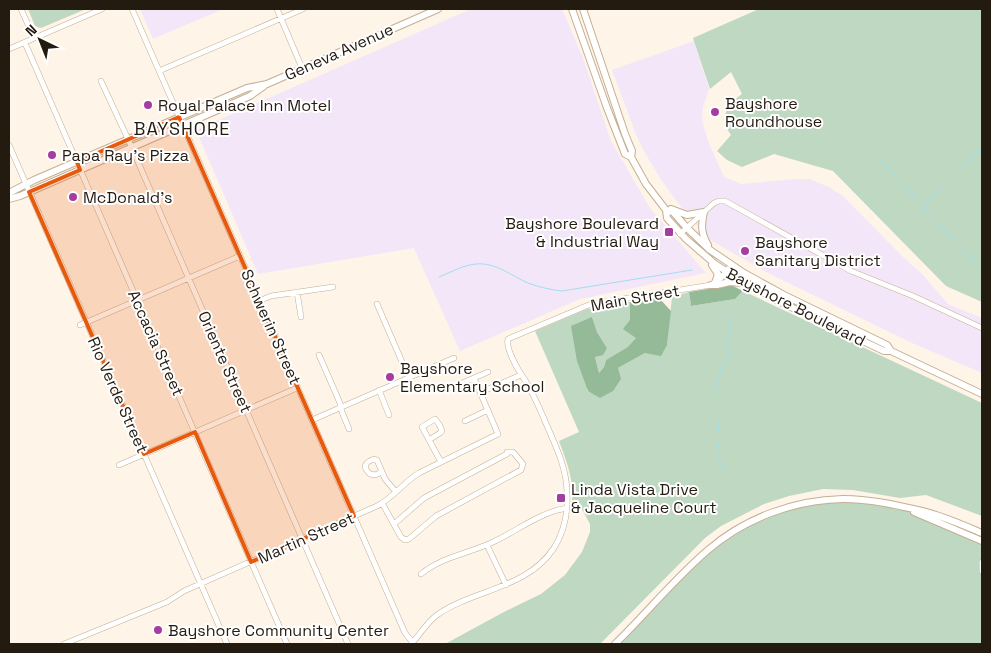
<svg xmlns="http://www.w3.org/2000/svg" width="991" height="653" font-family="'Space Grotesk',sans-serif">
<style>
.industrial{fill:#f4e6f9}
.green{fill:#bed8c1}
.forest{fill:#94ba98}
.lines{fill:none;stroke-linecap:round;stroke-linejoin:round}
.stream{stroke:#a2deec;stroke-width:1}
.minor-casing{stroke:#c5af91;stroke-width:6}
.major-casing{stroke:#c5af91;stroke-width:8}
.minor{stroke:#fff;stroke-width:5}
.major{stroke:#fff;stroke-width:6}
.marked{fill:#e8590c;fill-opacity:0.2;stroke:#e8590c;stroke-width:4;stroke-linejoin:round}
.poi-dot{fill:#a53da0;stroke:#fff;stroke-width:2}
.labels{text-anchor:middle;dominant-baseline:central;stroke-width:4;stroke-linejoin:round;paint-order:stroke}
.street-label{font-size:16px;fill:#241b10;stroke:#fff}
.poi-label{font-size:16px;fill:#241b10;stroke:#fff;text-anchor:start}
.neighbourhood-label{font-size:18px;letter-spacing:1px;fill:#241b10;stroke:#fff}
</style>
<rect width="100%" height="100%" fill="#fef4e8"/>
<path class="industrial" d="M140,9H223L153,39Z
M471,9H562L583,58L611,141L650,208L706,273L580,299L460,351L414,248L258,274L196,130Z
M694,41L709,89L703,107L702,118L703,124L708,141L724,177L741,184L796,179H809L829,187L843,196L901,255L924,276L948,304L982,318V373L912,343L772,275L710,240L683,210L660,178L645,153L637,137L612,70Z"/>
<path class="green" d="M28,9H86L41,28L35,26Z
M759,9H982V302L946,286L833,171L774,154L742,167L727,160L717,151L731,135C719,118 726,105 742,94L731,72L710,89L693,38Z
M743,291L982,403V516L926,495L900,498L853,490L823,489L789,496L764,504L721,526L705,538L600,644H445L502,613L541,594L565,575L582,552L590,532V524L577,500H572C574,479 566,460 559,441L579,432L535,331L587,309L630,302V320L636,338L629,347L606,360L604,367L599,373L595,357L607,348L597,332L592,317L587,391L618,368L645,353L667,345L672,297L689,292L691,306L735,299Z
M843,499L906,508L982,541V642L979,644H615L685,571L725,537L781,509Z"/>
<path class="forest" d="M731,285L743,291L735,299L691,306L689,292Z
M658,297L671,311L667,345L661,356L645,353L618,368L621,379L613,391L600,398L588,391L577,361L571,326L592,317L597,332L607,348L603,355L595,357L599,373L604,367L606,360L628,347L636,338L623,329L630,320V302Z"/>
<g class="lines">
<path class="stream" d="M876,155L923,206L982,149
M923,207L982,271
M439,277C451,272 464,265 476,264C495,262 512,276 528,283C539,287 551,290 562,291L692,270
M717,395L715,390L721,368L729,359V326L731,323L729,312
M718,422L720,439L717,453L726,472"/>
<g class="minor-casing">
<path id="minor" d="M21,9L34,38
M132,9L405,633L413,643
M277,9L302,68
M25,43L287,644
M9,49L102,9
M159,71L303,9
M101,81L128,139L348,644
M9,145L227,644
M680,234L714,203L719,201H725L851,271L913,296L982,328
M297,292L301,317
M259,301L271,296L333,287
M377,304L409,378
M80,325L240,256
M319,355L340,403L342,412L349,429
M448,389L488,372
M379,390L389,415
M481,392L521,375
M312,420L454,358
M465,421L488,410
M429,440L440,433L442,431L439,424L435,419L422,427L441,462
M119,465L297,388
M382,472L375,475L370,474C362,467 365,462 374,459L377,460L385,479L396,492
M382,503L401,537L405,540L409,539L436,516L521,470L523,464L513,452H507V454L503,456L424,498L394,524
M487,545L506,585
M982,562V571
M421,574C443,556 468,554 493,542C517,531 540,512 567,508
M64,644L167,602L184,591L377,506C393,498 404,482 419,473L498,434L474,378
M411,644C420,635 426,623 437,615C474,589 527,589 554,548C564,532 568,512 567,494C567,467 555,445 545,421C539,407 533,393 525,380C519,372 505,348 508,339L591,304L711,285L721,278L728,269"/>
</g>
<g class="major-casing">
<path id="major" d="M572,9L607,108L625,154L631,157L646,184L666,210L667,218L686,239L715,264L740,280L780,302L884,351H891L982,394
M583,9L625,134L632,151L631,157
M9,193L34,180L247,88L267,84L438,9
M9,199L20,196L250,96L264,86
M671,209L687,215L704,212C701,225 701,234 708,245
M666,210L673,212L687,228L710,250L744,273L784,295L887,345L891,351
M712,265L718,274L715,283
M711,285H717L730,282L742,283
M914,512L982,541
M615,644C646,614 674,579 708,550C745,518 794,500 843,499C870,499 896,505 922,511C943,516 963,525 982,533"/>
</g>
<use href="#minor" class="minor"/>
<use href="#major" class="major"/>
</g>
<path class="marked" d="M179,117L354,516L251,562L195,432L144,454L29,192L80,170L77,162Z"/>
<g class="poi-dot">
<circle cx="148" cy="105" r="5"/>
<circle cx="715" cy="112" r="5"/>
<circle cx="52" cy="155" r="5"/>
<circle cx="73" cy="197" r="5"/>
<rect x="664" y="227" width="10" height="10" rx="2.5"/>
<circle cx="745" cy="251" r="5"/>
<circle cx="390" cy="377" r="5"/>
<rect x="556" y="493" width="10" height="10" rx="2.5"/>
<circle cx="158" cy="630" r="5"/>
</g>
<g class="labels">
<g class="street-label">
<text transform="translate(339 52) rotate(-24)">Geneva Avenue</text>
<text transform="translate(635 298) rotate(-10)">Main Street</text>
<text transform="translate(796 307) rotate(27)">Bayshore Boulevard</text>
<text transform="translate(271 327) rotate(66)">Schwerin Street</text>
<text transform="translate(156 343) rotate(66)">Accacia Street</text>
<text transform="translate(225 362) rotate(66)">Oriente Street</text>
<text transform="translate(118 395) rotate(66)">Rio Verde Street</text>
<text transform="translate(306 538) rotate(-24)">Martin Street</text>
</g>
<g class="poi-label">
<text x="725" y="103">Bayshore<tspan x="725" dy="18">Roundhouse</tspan></text>
<text x="158" y="105">Royal Palace Inn Motel</text>
<text x="62" y="155">Papa Ray's Pizza</text>
<text x="83" y="197">McDonald's</text>
<text x="659" y="223" text-anchor="end">Bayshore Boulevard<tspan x="659" dy="18">&amp; Industrial Way</tspan></text>
<text x="755" y="242">Bayshore<tspan x="755" dy="18">Sanitary District</tspan></text>
<text x="400" y="368">Bayshore<tspan x="400" dy="18">Elementary School</tspan></text>
<text x="571" y="489">Linda Vista Drive<tspan x="571" dy="18">&amp; Jacqueline Court</tspan></text>
<text x="168" y="630">Bayshore Community Center</text>
</g>
<g class="neighbourhood-label">
<text x="182" y="128">BAYSHORE</text>
</g>
</g>
<rect width="991" height="653" fill="none" stroke="#241b10" stroke-width="20"/>
<g transform="translate(40 40) rotate(317)" stroke="#ffffff" stroke-width="4" paint-order="stroke">
<path d="M0-4L9 19L0 12L-9 19Z" fill="#241b10"/>
<text y="-8" font-size="14" font-weight="bold" text-anchor="middle" fill="#241b10">N</text>
</g>
</svg>
